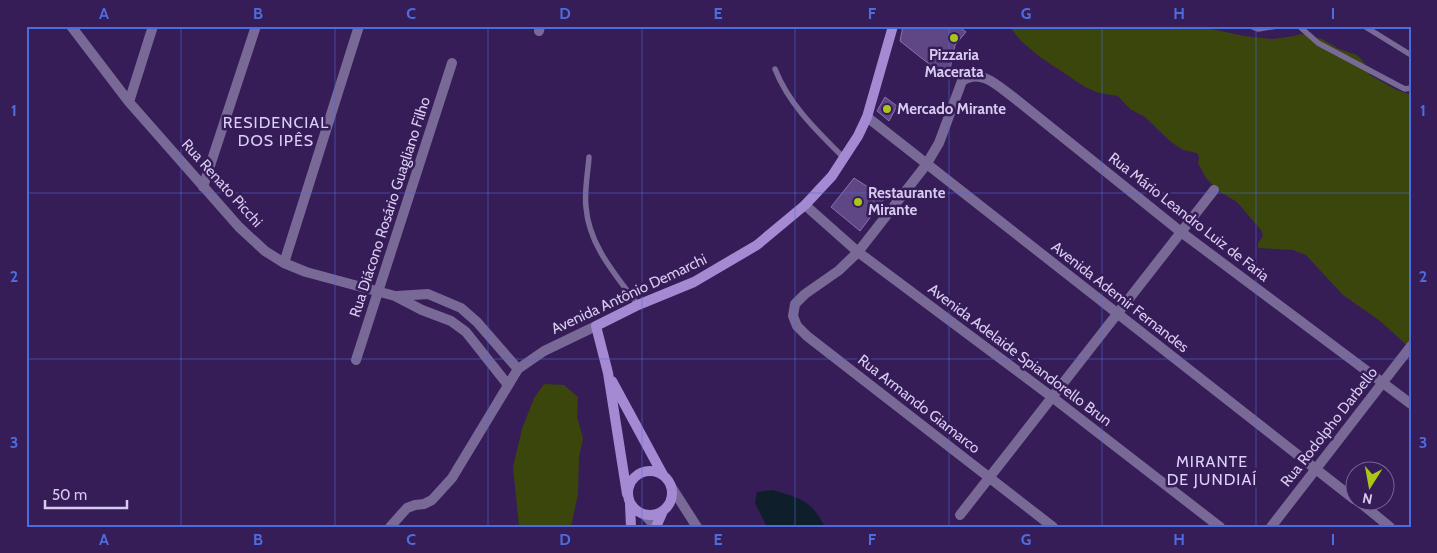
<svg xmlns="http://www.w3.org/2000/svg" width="1437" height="553" font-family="Cabin,sans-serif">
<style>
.green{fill:#3b460c}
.water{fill:#0e1f2b}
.building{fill:#5f4786;stroke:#8870b2}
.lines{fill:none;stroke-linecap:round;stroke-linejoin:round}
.lane{stroke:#796997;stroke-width:5.5}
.street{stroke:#796997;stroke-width:10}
.secondary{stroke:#a48ad3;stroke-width:10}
.grid{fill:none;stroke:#4c6dde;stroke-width:1;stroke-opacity:0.55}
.poi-dot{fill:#aac719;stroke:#361d58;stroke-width:2}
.labels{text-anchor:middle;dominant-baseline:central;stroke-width:5;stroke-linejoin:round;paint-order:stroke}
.poi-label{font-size:15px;font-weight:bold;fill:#d7cbef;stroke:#361d58;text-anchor:start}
.street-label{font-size:15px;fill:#d7cbef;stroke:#361d58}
.neighbourhood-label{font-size:16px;letter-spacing:1px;fill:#ddcffa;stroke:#361d58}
.neatline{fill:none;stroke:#4c6dde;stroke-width:2}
.grid-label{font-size:16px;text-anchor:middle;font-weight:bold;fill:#4c6dde}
</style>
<rect width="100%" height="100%" fill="#361d58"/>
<path class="green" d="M1009,26H1198L1244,36L1273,39L1294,36L1301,34L1322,39L1339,49L1357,55L1364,62L1370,75L1395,89L1411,95V349L1380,321L1343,295L1306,255L1293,250L1258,248V243L1263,236L1261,230L1237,202L1220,192L1206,178L1198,163L1199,157L1197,153L1183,150L1171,142L1145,117L1130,109L1118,96L1099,93L1085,87L1040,57L1021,41Z
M544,384L564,385L578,397L577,417L583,438L579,457L578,494L571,527H519L513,467L522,429L534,398Z"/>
<path class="water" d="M772,490C799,498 811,499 825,527H767L755,503L757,492Z"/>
<path class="building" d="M903,26H958L966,32L955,45L948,79L900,41Z
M885,97L897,106L889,121L877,111Z
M854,178L885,198L860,231L831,207Z"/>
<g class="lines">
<path class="lane" d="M1250,26L1258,29L1277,26
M1299,26L1318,43L1399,86L1405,89L1411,88
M1364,26L1411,55
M775,69C789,105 818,132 845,159
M589,157C588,173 584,191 586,207C589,246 616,275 638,305"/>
<path class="street" d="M71,26L129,102L239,227L265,251L284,263L306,272L395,296L422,310L451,321L466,332L508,385
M539,31L540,26
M129,102L153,26
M867,117L1354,499
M203,187L256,26
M805,205L858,252L1052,397L1220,527
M284,263L359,26
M397,296L428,294L461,308L477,322L518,369
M356,360L452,63
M672,488L697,527
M1357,500L1390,527
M645,515L656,527
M960,515L1214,190
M390,527L407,508L415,505L424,504L432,500L452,478L518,369L544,351L596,326
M1053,527L807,336L797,326L793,316L795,304L805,294L838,271L858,252L926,165L939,143L962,81C981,68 998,86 1013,97L1181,232L1411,404
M1271,527L1411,346"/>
<path class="secondary" d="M612,381L663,475
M628 493a22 22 0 1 1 44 0a22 22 0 1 1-44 0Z
M627,494L608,373L596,326L638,305L694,282L757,245L805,205L832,176L858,136L867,117L893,26
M630,504L631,527
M656,527L663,511"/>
</g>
<path class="grid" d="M181,26V527M335,26V527M488,26V527M642,26V527M795,26V527M949,26V527M1102,26V527M1256,26V527M26,193H1411M26,359H1411"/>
<g class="poi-dot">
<circle cx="954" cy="38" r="5"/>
<circle cx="887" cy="109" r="5"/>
<circle cx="858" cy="202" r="5"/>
</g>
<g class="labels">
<g class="poi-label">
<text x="954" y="55" text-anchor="middle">Pizzaria<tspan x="954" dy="17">Macerata</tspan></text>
<text x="897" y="109">Mercado Mirante</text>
<text x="868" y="193">Restaurante<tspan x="868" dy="17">Mirante</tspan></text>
</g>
<g class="street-label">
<text transform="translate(222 183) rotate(48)">Rua Renato Picchi</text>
<text transform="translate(390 207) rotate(-72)">Rua Diácono Rosário Guagliano Filho</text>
<text transform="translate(1189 217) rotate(38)">Rua Mário Leandro Luiz de Faria</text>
<text transform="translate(629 294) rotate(-25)">Avenida Antônio Demarchi</text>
<text transform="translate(1120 297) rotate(38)">Avenida Ademir Fernandes</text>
<text transform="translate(1020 355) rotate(37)">Avenida Adelaide Spiandorello Brun</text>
<text transform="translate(919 404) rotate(38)">Rua Armando Giamarco</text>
<text transform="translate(1329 427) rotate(-52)">Rua Rodolpho Darbello</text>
</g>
<g class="neighbourhood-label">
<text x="276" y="122">RESIDENCIAL<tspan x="276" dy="18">DOS IPÊS</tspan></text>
<text x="1212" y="461">MIRANTE<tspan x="1212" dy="18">DE JUNDIAÍ</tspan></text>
</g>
</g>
<rect width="1437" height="553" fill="none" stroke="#361d58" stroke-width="55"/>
<g transform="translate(1370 486) rotate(191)"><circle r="24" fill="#361d58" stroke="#766394"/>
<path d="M0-4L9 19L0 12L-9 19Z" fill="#aac719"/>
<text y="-8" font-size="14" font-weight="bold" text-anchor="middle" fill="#d7cbef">N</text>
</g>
<path d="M45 500v8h82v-8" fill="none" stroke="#d7cbef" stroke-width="2.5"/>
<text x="52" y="500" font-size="15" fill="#d7cbef" stroke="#361d58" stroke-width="4" paint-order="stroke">50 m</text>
<rect x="28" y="28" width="1382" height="498" class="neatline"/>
<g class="grid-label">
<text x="104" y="19">A</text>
<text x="258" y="19">B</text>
<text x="411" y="19">C</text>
<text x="565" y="19">D</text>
<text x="718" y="19">E</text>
<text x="872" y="19">F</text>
<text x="1026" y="19">G</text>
<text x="1179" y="19">H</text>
<text x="1333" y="19">I</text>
<text x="14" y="116">1</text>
<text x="1423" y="116">1</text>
<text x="14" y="282">2</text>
<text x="1423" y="282">2</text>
<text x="14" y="448">3</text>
<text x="1423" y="448">3</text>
<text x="104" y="545">A</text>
<text x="258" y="545">B</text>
<text x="411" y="545">C</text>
<text x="565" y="545">D</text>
<text x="718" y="545">E</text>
<text x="872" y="545">F</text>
<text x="1026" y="545">G</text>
<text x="1179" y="545">H</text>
<text x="1333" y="545">I</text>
</g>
</svg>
